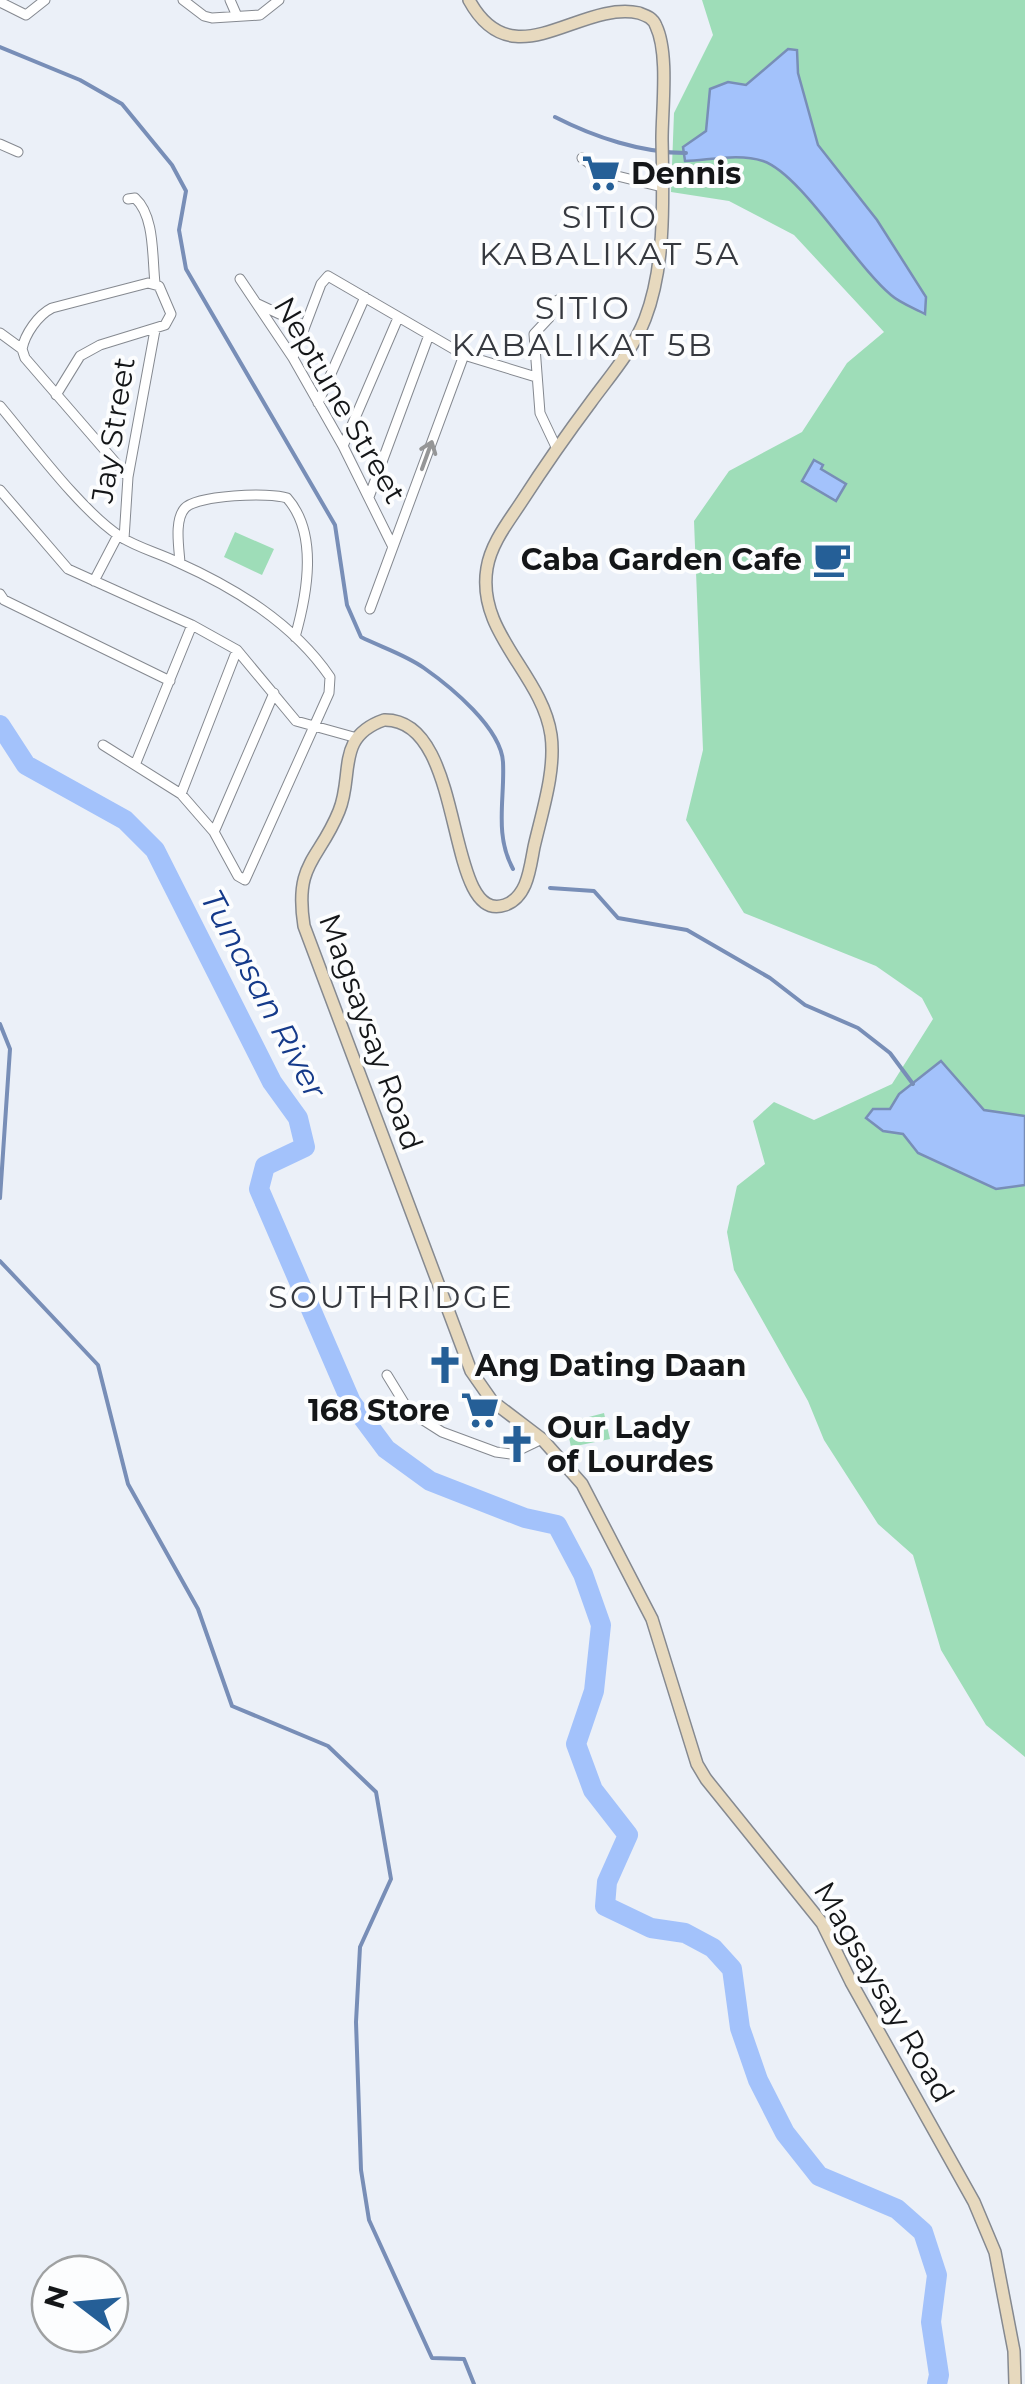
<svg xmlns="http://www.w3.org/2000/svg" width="1025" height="2384" font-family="Montserrat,sans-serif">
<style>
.green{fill:#9eddb8}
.water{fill:#a3c2fb;stroke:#788eb7;stroke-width:2.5}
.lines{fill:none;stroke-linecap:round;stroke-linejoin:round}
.stream{stroke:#788eb7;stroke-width:4}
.river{stroke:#a3c2fb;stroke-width:20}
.street-casing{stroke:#858990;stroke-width:11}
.secondary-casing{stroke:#858990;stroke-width:14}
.street{stroke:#fff;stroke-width:9}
.secondary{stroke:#e7d9be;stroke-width:11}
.oneway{stroke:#959697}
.labels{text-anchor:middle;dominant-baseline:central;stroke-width:8;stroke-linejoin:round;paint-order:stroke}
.poi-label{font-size:30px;font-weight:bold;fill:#141618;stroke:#fcfdfe;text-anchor:start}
.street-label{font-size:30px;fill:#141618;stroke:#fcfdfe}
.neighbourhood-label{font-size:32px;letter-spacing:2.5px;fill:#36393f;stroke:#fcfdfe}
.water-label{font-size:32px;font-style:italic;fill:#153a8a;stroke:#fcfdfe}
</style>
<rect width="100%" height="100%" fill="#ebf0f8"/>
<path class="green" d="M702,0H1025V1757L986,1725L941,1650L913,1555L878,1524L824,1440L808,1401L734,1270L727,1232L737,1186L765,1164L753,1121L774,1102L814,1120L892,1084L933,1019L922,998L876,966L744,913L686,820L703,750L694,521L729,471L802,432L847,363L884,332L794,235L729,201L671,192L674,113L713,35Z
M235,532L274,549L262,575L224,557Z
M604,1413L610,1439L571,1447L566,1423Z"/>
<path class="water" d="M788,49L797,50L798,73L818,145L877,220L926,297L925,314C914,308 900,303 891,295C855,265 801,174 763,161C739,153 710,160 685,161L683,147L706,131L710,89L728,82L746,85Z
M814,460L823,465L821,469L846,484L836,501L802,481Z
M941,1061L984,1110L1025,1116V1185L996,1189L918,1153L903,1134L883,1131L866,1118L873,1109H890L899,1094Z"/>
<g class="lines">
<path class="stream" d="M0,47L80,80L122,104L172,165L186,191L179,230L186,269L335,525L347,605L361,637C381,647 406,655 424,668C451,687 501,728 503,762C505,799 494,834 513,869
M555,117C594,137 642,153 686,153
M550,888L594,891L618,918L687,930L770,978L805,1005L858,1028L890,1053L913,1084
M0,1024L10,1049L0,1198
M0,1261L98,1365L128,1484L198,1609L232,1706L328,1746L376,1792L391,1879L360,1947L356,2022L361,2170L369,2220L432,2358L464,2359L474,2384"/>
<path class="river" d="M0,725L26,765L125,820L155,850L272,1082L298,1118L305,1147L265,1166L259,1189L351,1402L386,1449L430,1481L525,1518L557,1525L583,1574L601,1625L594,1691L576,1744L593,1790L628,1835L607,1882L605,1906L651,1928L685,1933L713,1948L732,1969L740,2028L758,2080L785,2133L819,2176L897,2209L923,2232L937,2275L931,2322L939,2375L937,2384"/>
<g class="street-casing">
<path id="street" d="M183,0L204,16L212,18L260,15L279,0
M230,0L237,16
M0,2L26,15L45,0
M0,144L18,152
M582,158L601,172L662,187
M128,199L135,198C155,216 152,257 155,283
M240,279L293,358L343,446L393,547
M258,304L305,326
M0,333L22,349L25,358L128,477
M22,349C25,334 38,315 52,308L148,283L159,286L171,314L165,325L100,345L80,356L56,395
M293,358L321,284L328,276L464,355L536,377
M318,403L365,297
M0,406C32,444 81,511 121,537C138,548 159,553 177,562C235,588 293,623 330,677L329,693L245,880L238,876L214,832L181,794L103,745
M343,446L398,318
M557,449L540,413L534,334L549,318L558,300
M0,490L68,569L192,625L237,650L296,721L357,738
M369,497L429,335
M124,539L128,477L155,330
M180,563C179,547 174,520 185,508C197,495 270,492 287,498C319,534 307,595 295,637
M94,581L118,535
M0,594L4,600L170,681
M370,609L464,355
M135,765L192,625
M181,794L237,650
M214,832L274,693
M387,1375L409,1411L442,1432L496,1452L511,1454L542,1439"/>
</g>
<g class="secondary-casing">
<path id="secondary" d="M469,0C513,81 579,0 639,13C647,16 653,18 656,26C669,53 662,109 662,139C663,197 666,265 645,319C633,350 610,376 591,402C567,434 544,467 522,501C509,521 491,543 487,568C476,633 542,674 551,735C556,770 542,812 534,847C530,867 528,897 505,905C443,926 468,718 384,720C335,737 354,775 339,811C319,861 294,862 304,926L471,1371L492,1401L542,1439L582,1484L652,1619L697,1764L706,1779L822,1923L851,1982L974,2202L995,2252L1014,2351L1015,2384"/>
</g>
<use href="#street" class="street"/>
<use href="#secondary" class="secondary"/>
</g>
<defs><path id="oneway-shaft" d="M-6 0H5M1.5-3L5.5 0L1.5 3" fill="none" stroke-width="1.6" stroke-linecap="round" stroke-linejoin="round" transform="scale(2.5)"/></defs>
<use class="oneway" href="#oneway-shaft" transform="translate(427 455) rotate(-70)"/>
<defs>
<g id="supermarket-bare" transform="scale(3)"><path d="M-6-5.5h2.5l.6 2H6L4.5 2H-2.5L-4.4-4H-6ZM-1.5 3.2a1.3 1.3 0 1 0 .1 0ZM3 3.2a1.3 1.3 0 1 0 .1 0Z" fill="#255f97" stroke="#fcfdfe" stroke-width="2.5" paint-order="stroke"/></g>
<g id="cafe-bare" transform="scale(3)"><path d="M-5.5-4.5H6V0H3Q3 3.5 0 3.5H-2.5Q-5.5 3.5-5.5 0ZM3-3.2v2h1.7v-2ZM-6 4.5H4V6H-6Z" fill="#255f97" stroke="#fcfdfe" stroke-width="2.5" paint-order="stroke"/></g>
<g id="church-bare" transform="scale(3)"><path d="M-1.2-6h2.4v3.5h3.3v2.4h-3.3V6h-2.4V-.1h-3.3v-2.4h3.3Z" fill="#255f97" stroke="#fcfdfe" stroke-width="2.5" paint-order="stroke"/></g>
</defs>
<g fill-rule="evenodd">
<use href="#supermarket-bare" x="601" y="173"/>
<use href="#cafe-bare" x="832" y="559"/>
<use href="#church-bare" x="445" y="1365"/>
<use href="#supermarket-bare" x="480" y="1410"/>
<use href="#church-bare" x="517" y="1444"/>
</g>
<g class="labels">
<g class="poi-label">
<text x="631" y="173">Dennis</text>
<text x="802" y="559" text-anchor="end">Caba Garden Cafe</text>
<text x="475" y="1365">Ang Dating Daan</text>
<text x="450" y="1410" text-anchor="end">168 Store</text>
<text x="547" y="1427">Our Lady<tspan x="547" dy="34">of Lourdes</tspan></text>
</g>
<g class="street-label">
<text transform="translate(340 400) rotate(60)">Neptune Street</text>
<text transform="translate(113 430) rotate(-81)">Jay Street</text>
<text transform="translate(371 1032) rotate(70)">Magsaysay Road</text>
<text transform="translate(884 1992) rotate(60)">Magsaysay Road</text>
</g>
<g class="neighbourhood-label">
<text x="610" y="216">SITIO<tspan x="610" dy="37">KABALIKAT 5A</tspan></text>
<text x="583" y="307">SITIO<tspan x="583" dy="37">KABALIKAT 5B</tspan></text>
<text x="391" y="1296">SOUTHRIDGE</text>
</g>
<g class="water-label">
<text transform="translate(264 994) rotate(62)">Tunasan River</text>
</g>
</g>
<g transform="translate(80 2304) rotate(286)"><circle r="48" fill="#fcfdfe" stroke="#9fa1a2" stroke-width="2.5"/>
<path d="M0-8L18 38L0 25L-18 38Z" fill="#255f97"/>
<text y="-15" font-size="28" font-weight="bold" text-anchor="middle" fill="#141618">N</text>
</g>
</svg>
